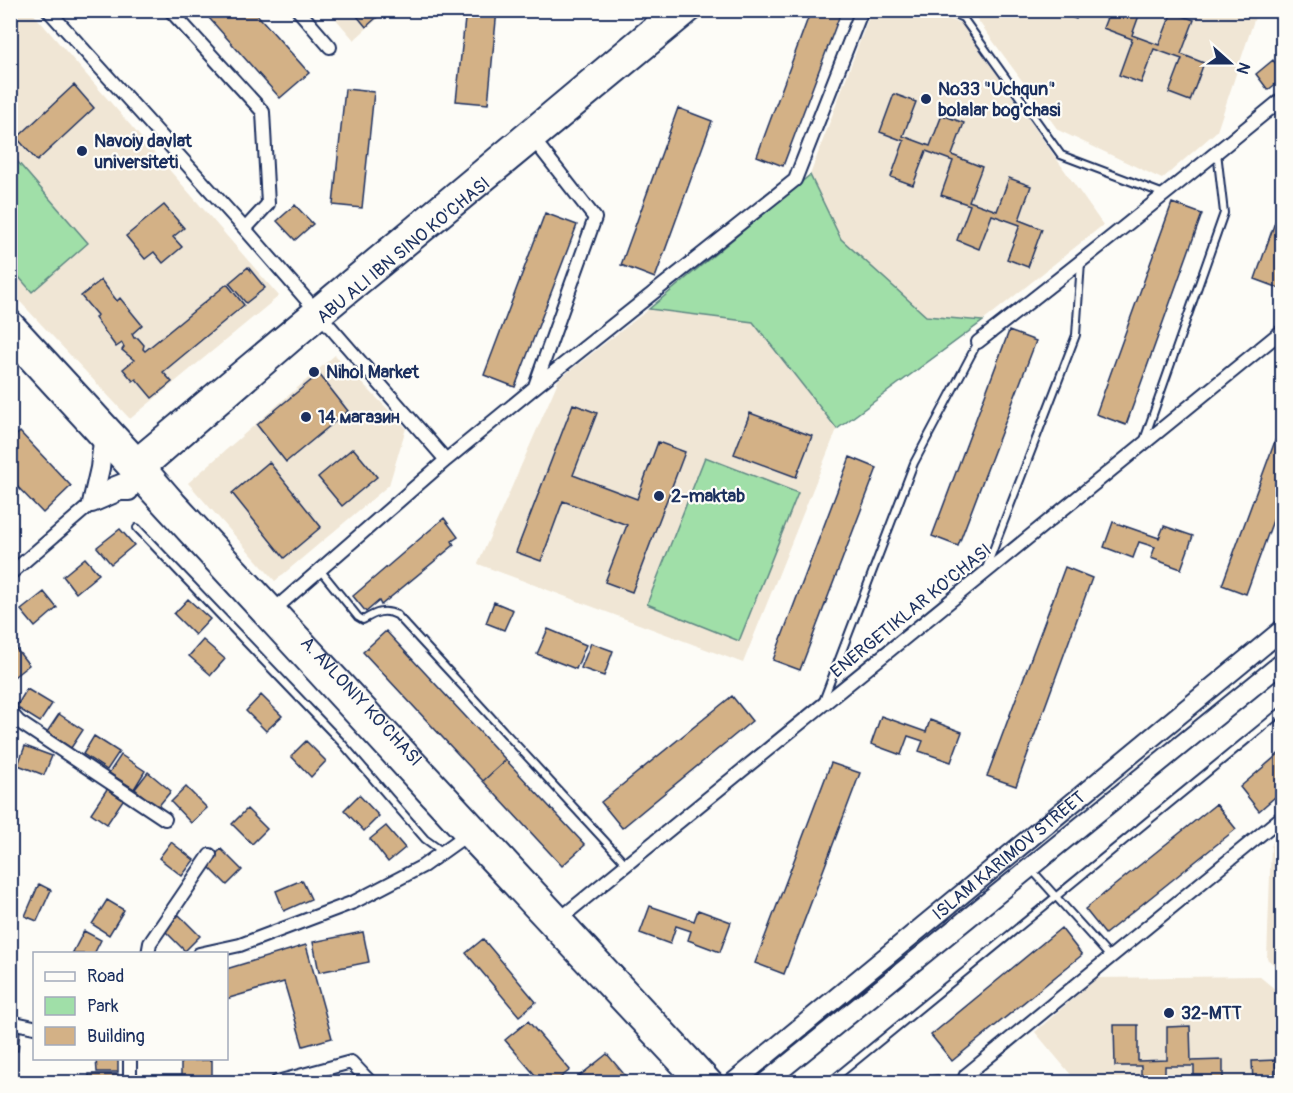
<svg xmlns="http://www.w3.org/2000/svg" width="1293" height="1093" font-family="Pangolin,sans-serif">
<style>
.built{fill:#f0e6d5}
.green{fill:#a0dfa8;stroke:#5e8783;stroke-width:1.5}
.building{fill:#d3b186;stroke:#1b2f5e;stroke-width:1.5}
.lines{fill:none;stroke-linecap:round;stroke-linejoin:round}
.lane-casing{stroke:#1b2f5e;stroke-width:10}
.street-casing{stroke:#1b2f5e;stroke-width:16}
.secondary-casing{stroke:#1b2f5e;stroke-width:22}
.lane{stroke:#fdfcf7;stroke-width:6}
.street{stroke:#fdfcf7;stroke-width:12}
.secondary{stroke:#fdfcf7;stroke-width:18}
.poi-dot{fill:#1b2f5e;stroke:#fdfcf7;stroke-width:2}
.labels{text-anchor:middle;dominant-baseline:central;stroke-width:4.5;stroke-linejoin:round;paint-order:stroke}
.poi-label{font-size:18px;font-weight:bold;fill:#1b2f5e;stroke:#fdfcf7;text-anchor:start}
.street-label{font-size:18px;fill:#1b2f5e;stroke:#fdfcf7}
</style>
<rect width="100%" height="100%" fill="#fdfcf7"/>
<filter id="ink" filterUnits="userSpaceOnUse"><feTurbulence type="fractalNoise" baseFrequency=".0167" numOctaves="2"/><feDisplacementMap in="SourceGraphic" scale="12" xChannelSelector="R" yChannelSelector="G"/><feConvolveMatrix kernelMatrix="1 2 1 2 8 2 1 2 1" color-interpolation-filters="sRGB"/></filter>
<g filter="url(#ink)">
<path class="built" d="M1253,10L1256,14L1217,131L1162,179L1058,130L971,11Z
M11,11H31L279,296L130,419L11,292Z
M329,11H386L354,40Z
M871,11H921L961,23L1103,225L983,321L926,316L841,239L810,175Z
M649,309L753,322L837,429L743,663L478,564L559,379Z
M335,355L406,428L389,485L275,581L188,483Z
M1282,827V971L1267,959L1271,846L1278,830Z
M1259,976L1282,995V1082H1077L1035,1032L1096,978Z"/>
<path class="green" d="M10,153L88,243L32,292L11,268Z
M810,175L841,239L926,316L983,321L837,429L753,322L649,309Z
M705,457L798,493L739,641L647,604Z"/>
<path class="building" d="M202,10H253L309,73L280,98Z
M352,10H385L366,27Z
M466,10H497L488,104L456,101Z
M811,10L841,12L783,166L757,156Z
M1053,10H1079L1076,19Z
M1110,10H1141L1132,35L1159,45L1172,12L1194,20L1181,54L1204,63L1190,101L1169,93L1182,59L1154,49L1141,83L1119,75L1132,39L1103,28Z
M1272,10H1282V23Z
M1273,60L1282,72V79L1268,90L1256,74Z
M74,85L94,108L37,161L17,138Z
M345,89L374,92L362,208L333,205Z
M894,94L916,102L903,136L930,146L942,115L964,123L952,155L982,167L969,201L997,211L1009,178L1031,186L1019,220L1042,229L1028,267L1007,259L1020,225L992,215L979,249L957,240L970,205L941,195L953,161L926,151L913,185L891,177L904,141L880,132Z
M678,108L712,121L655,278L621,265Z
M1282,202V289L1255,279Z
M1172,203L1202,214L1126,425L1096,414Z
M164,205L184,228L173,237L182,247L163,263L154,252L145,259L126,236Z
M295,205L313,224L295,240L277,221Z
M545,213L577,225L515,387L484,375Z
M248,267L265,288L246,303L229,283Z
M101,280L117,301L120,298L142,325L132,334L134,338H138L144,345L143,349L145,351L227,284L244,305L163,372L172,382L152,398L136,379L133,381L123,369L134,360L122,350L124,347L122,343L116,347L95,318L97,315L81,296Z
M1009,331L1036,341L958,546L932,536Z
M319,374L348,411L286,462L257,425Z
M573,404L597,413L573,475L637,499L658,442L685,452L632,592L605,582L627,525L563,501L541,561L516,552Z
M750,413L812,436L796,477L734,454Z
M1282,422V496L1246,594L1222,585Z
M20,432L71,486L43,513L10,479V441Z
M353,448L377,477L342,506L318,477Z
M850,457L877,468L800,670L773,660Z
M269,462L321,527L284,558L232,493Z
M444,518L458,537L452,541L454,545L381,605L379,601L366,612L353,596Z
M1113,522L1159,538L1164,526L1193,536L1181,569L1151,558L1155,547L1139,542L1133,558L1104,547Z
M120,529L134,545L111,564L97,547Z
M85,558L99,574L76,593L63,576Z
M1065,567L1092,578L1016,786L987,776Z
M44,592L57,608L35,627L21,610Z
M188,599L210,619L195,635L174,614Z
M494,602L513,610L504,630L486,623Z
M548,629L586,645L576,669L537,654Z
M386,631L506,760L483,781L363,652Z
M203,640L225,659L211,675L189,656Z
M10,641L29,665L10,680Z
M591,643L613,651L604,676L581,668Z
M27,689L52,704L40,722L16,707Z
M261,695L282,716L266,731L246,711Z
M732,696L752,721L622,828L601,802Z
M59,714L83,730L71,748L47,732Z
M881,716L926,732L930,720L962,732L951,762L919,751L923,741L908,736L901,755L871,744Z
M94,736L119,752L107,770L83,754Z
M306,741L326,761L311,777L291,756Z
M25,746L52,756L44,775L18,765Z
M1282,751V791L1259,811L1240,787Z
M121,755L145,771L134,789L109,773Z
M506,760L585,845L562,866L483,781Z
M831,763L860,773L784,974L755,963Z
M148,772L171,791L157,808L135,789Z
M186,787L207,808L191,823L171,802Z
M107,789L123,800L107,824L91,813Z
M359,795L379,816L364,831L344,810Z
M1216,804L1236,829L1105,934L1085,909Z
M247,809L267,829L252,844L232,824Z
M386,826L405,848L388,862L370,839Z
M171,842L194,860L182,876L159,858Z
M221,849L242,870L227,885L206,864Z
M302,880L311,899L284,911L276,891Z
M39,884L51,890L37,921L25,916Z
M107,900L124,910L109,935L92,924Z
M650,906L694,921L698,910L731,922L720,952L688,940L691,931L676,926L670,944L640,933Z
M179,915L200,936L185,951L164,930Z
M1061,928L1082,955L952,1061L931,1035Z
M84,931L101,940L94,954H72Z
M363,932L369,962L319,972L313,942Z
M483,939L536,1002L519,1016L466,953Z
M306,945L332,1038L303,1046L284,982L226,999V969Z
M528,1021L570,1070L555,1082H541L505,1040Z
M1114,1025H1138V1061L1167,1060V1027L1190,1026L1191,1061L1223,1060V1082H1194V1066H1165V1082H1141V1066H1115Z
M10,1030L20,1031L18,1051L10,1050Z
M607,1054L629,1080L626,1082H580L577,1078Z
M96,1058H118V1072H97Z
M212,1060V1082H181V1061Z
M1276,1060V1082H1253L1252,1061Z
M89,1074H118V1082H89Z
M938,1075V1082H907V1078Z"/>
<g class="lines">
<g class="lane-casing">
<path id="lane" d="M945,10L963,18L1061,155L1164,194
M1144,440L1224,213L1217,152
M137,528L341,742L425,839L443,852
M320,570L358,617L363,620C375,613 384,608 397,615L627,865
M985,571L1076,335L1081,262
M823,701L914,463L978,342
M1032,870L1110,957
M830,1082L1282,711"/>
</g>
<g class="street-casing">
<path id="street" d="M48,10L245,229L446,460
M170,10L263,112L268,204L245,229
M298,10L330,47
M531,136L595,218L535,386
M978,342C1081,262 1182,181 1282,99
M10,574L98,498
M276,608L446,460L535,387L795,180L862,10
M10,712L19,722L165,819
M562,917L1282,331
M148,954L150,943L210,855
M199,954L240,945L354,902L423,866L465,836
M10,1022L34,1027
M130,1058V1082
M277,1082L351,1062L370,1082
M963,1082L966,1075L1282,817"/>
</g>
<g class="secondary-casing">
<g id="secondary">
<path id="s1" d="M10,318L137,456L176,501L714,1082"/>
<path d="M10,341L465,836L695,1082"/>
<path d="M103,441L100,468L92,503L120,491H129"/>
<path d="M129,463L671,10"/>
<path id="s2" d="M113,487L136,478L321,318L694,10"/>
<path id="s3" d="M734,1082L1282,630"/>
<path d="M766,1082L1282,663"/>
</g>
</g>
<use href="#lane" class="lane"/>
<use href="#street" class="street"/>
<use href="#secondary" class="secondary"/>
</g>
</g>
<g class="poi-dot">
<circle cx="926" cy="99" r="6"/>
<circle cx="82" cy="151" r="6"/>
<circle cx="314" cy="372" r="6"/>
<circle cx="306" cy="417" r="6"/>
<circle cx="659" cy="496" r="6"/>
<circle cx="1169" cy="1013" r="6"/>
</g>
<g class="labels">
<g class="poi-label">
<text x="938" y="89">№33 "Uchqun"<tspan x="938" dy="21">bolalar bog'chasi</tspan></text>
<text x="94" y="141">Navoiy davlat<tspan x="94" dy="21">universiteti</tspan></text>
<text x="326" y="372">Nihol Market</text>
<text x="318" y="417">14 магазин</text>
<text x="671" y="496">2-maktab</text>
<text x="1181" y="1013">32-MTT</text>
</g>
<g class="street-label">
<text stroke="none"><textPath href="#s2" startOffset="376">ABU ALI IBN SINO KO'CHASI</textPath></text>
<text transform="translate(911 611) rotate(-39)">ENERGETIKLAR KO'CHASI</text>
<text stroke="none"><textPath href="#s1" startOffset="520">A. AVLONIY KO'CHASI</textPath></text>
<text stroke="none"><textPath href="#s3" startOffset="356">ISLAM KARIMOV STREET</textPath></text>
</g>
</g>
<rect width="1293" height="1093" fill="none" stroke="#fdfcf7" stroke-width="36"/>
<rect x="18" y="18" width="1257" height="1057" fill="none" stroke="#1b2f5e" stroke-width="2" filter="url(#ink)"/>
<rect x="33" y="952" width="195" height="108" fill="#fdfcf7" stroke="#a3aaba" stroke-width="1.5"/>
<rect x="45" y="972" width="30" height="9" fill="#fdfcf7" stroke="#a3aaba" stroke-width="1.5"/>
<text x="87" y="982" font-size="18" fill="#1b2f5e">Road</text>
<rect x="45" y="997" width="30" height="18" fill="#a0dfa8" stroke="#a3aaba" stroke-width="1.5"/>
<text x="87" y="1012" font-size="18" fill="#1b2f5e">Park</text>
<rect x="45" y="1027" width="30" height="18" fill="#d3b186" stroke="#a3aaba" stroke-width="1.5"/>
<text x="87" y="1042" font-size="18" fill="#1b2f5e">Building</text>
<g transform="translate(1230 63) rotate(111)" stroke="#fdfcf7" stroke-width="4.5" paint-order="stroke">
<path d="M0-4.5L10 22L0 15L-10 22Z" fill="#1b2f5e"/>
<text y="-9" font-size="16" font-weight="bold" text-anchor="middle" fill="#1b2f5e">N</text>
</g>
</svg>
